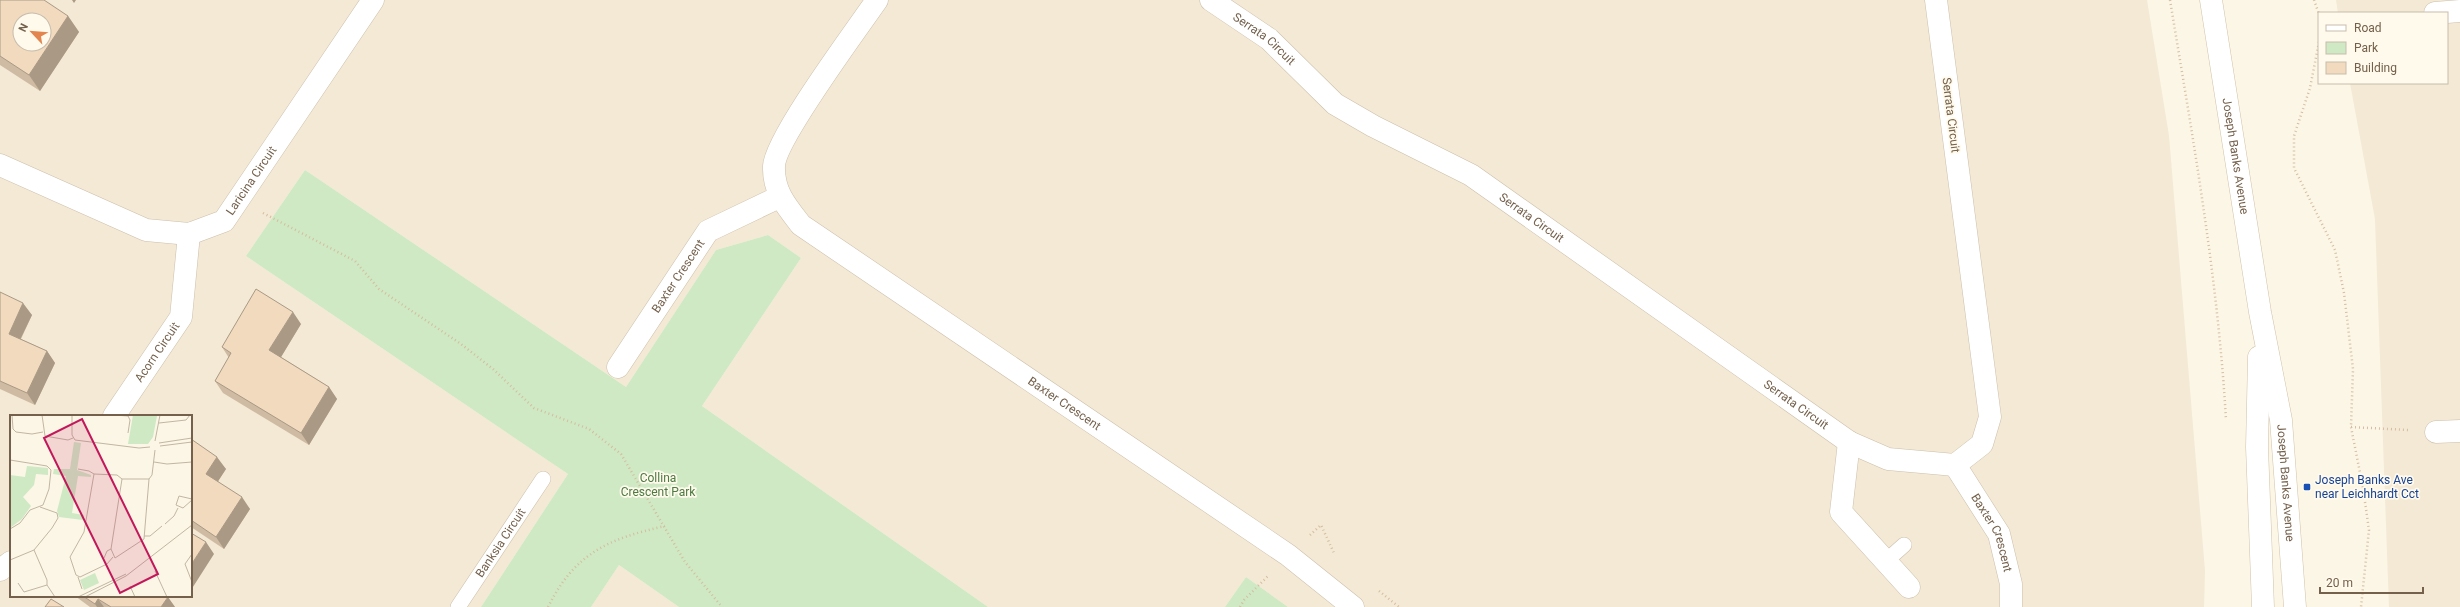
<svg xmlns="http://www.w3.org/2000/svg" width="2460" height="607" font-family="Roboto,sans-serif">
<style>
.residential{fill:#f3e9d4;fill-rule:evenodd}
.green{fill:#cee9c4}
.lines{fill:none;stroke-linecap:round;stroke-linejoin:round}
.lane-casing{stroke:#cdbfac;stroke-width:16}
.street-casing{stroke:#cdbfac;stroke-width:23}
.secondary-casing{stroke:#d0c1a9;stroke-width:23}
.path{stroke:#d5bda1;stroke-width:2.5;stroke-dasharray:1 3;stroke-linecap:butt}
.lane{stroke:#fff;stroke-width:15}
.street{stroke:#fff;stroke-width:22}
.secondary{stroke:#fff;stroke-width:22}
.wall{fill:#cfbba3}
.shaded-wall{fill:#a99985}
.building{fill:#f1dabe;stroke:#a99985;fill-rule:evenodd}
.transit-dot{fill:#1a4fb4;stroke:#fffaec;stroke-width:1.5}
.labels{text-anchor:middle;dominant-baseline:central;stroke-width:3.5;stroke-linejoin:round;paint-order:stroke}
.street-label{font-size:12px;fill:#74604b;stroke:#fffaec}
.park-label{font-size:12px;fill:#4c7a43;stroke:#fffaec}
.transit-label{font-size:12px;fill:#164399;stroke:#fffaec;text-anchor:start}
.inset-road{fill:none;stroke:#c2b6a3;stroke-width:1}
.view{fill:#c2185b;fill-opacity:0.15;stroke:#c2185b;stroke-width:2}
.inset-edge{fill:none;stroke:#74604b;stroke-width:2}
</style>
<rect width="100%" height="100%" fill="#fcf6e6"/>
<path class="residential" d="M0,0H2147L2169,136L2205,571L2204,607H1288L1246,577L1225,607H988L702,406L801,258L768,235L716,250L626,387L305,170L246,256L568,474L481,607H0ZM20,20H44V44H20ZM11,416H191V596H11Z
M2336,0H2460V607H2389L2375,219L2350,83H2447V13H2338Z
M619,565L679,607H591Z"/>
<path class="green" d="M305,170L626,387L716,250L768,235L801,258L702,406L988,607H679L619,565L591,607H481L568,474L246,256Z
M1246,577L1288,607H1225Z"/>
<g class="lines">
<g class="lane-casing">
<g id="lane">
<path d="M1886,561L1904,545"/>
<path id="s1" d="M458,607L543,479"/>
</g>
</g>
<g class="street-casing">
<g id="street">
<path id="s2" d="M877,0C857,29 775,139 774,166C773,191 786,206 801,225L1288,555L1353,607"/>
<path id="s3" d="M1211,0L1269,39L1335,104L1373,126L1471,175L1849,442L1888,459L1955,465L1982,444L1990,417L1936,0"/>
<path d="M2435,13L2460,11"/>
<path id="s4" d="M0,165L146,230L189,234L224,221L373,0"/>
<path id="s5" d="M618,367L708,231L779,197"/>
<path id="s6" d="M114,416L181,317L189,234"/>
<path d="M2436,432L2460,431"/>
<path d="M1849,442L1841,512L1909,587"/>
<path id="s7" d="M1955,465L1999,534L2011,584V607"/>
<path d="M0,570L11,562"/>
</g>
</g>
<g class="secondary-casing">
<g id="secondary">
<path id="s8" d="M2211,0L2260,312L2281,420L2295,607"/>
<path d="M2259,357L2257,447L2263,607"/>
</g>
</g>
<path class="path" d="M2170,0C2193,139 2218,279 2226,420
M2314,0L2319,14
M2319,42L2310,88L2294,136V168L2335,250L2344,293L2353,369L2351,427L2363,488L2369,530L2361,607
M263,213L355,261L379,289L461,344L493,369L534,408L589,429L621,454L685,562L722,607
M2351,427L2408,430
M1310,535L1321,525L1334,553
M1379,591L1399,607
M548,607C575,553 608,539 665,526
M1240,607L1244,600L1268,576"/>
<use href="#lane" class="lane"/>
<use href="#street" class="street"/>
<use href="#secondary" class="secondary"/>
</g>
<path class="wall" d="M0,0L68,16L79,32L40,91L0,65Z
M0,292L32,315L21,339L47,351L55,363L35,405L0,389Z
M301,324L281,357L329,387L337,399L309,445L223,393L215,381L229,358L222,347Z
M191,439L226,469L218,481L250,509L224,549L191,527Z
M75,596H166L175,607H90Z"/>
<path class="shaded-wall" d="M72,0H76L74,3Z
M68,16L79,32L40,91L29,75Z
M23,303L32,315L17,346L9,334Z
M293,312L301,324L278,362L269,350Z
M47,351L55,363L35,405L27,393Z
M329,387L337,399L309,445L301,433Z
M217,457L226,469L215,486L206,474Z
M242,497L250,509L224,549L216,537Z
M206,542L214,554L191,590V565Z
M168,597L175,607H161Z
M98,599L104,607H97L95,604Z"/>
<path class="building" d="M0,0H44L68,16L29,75L0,56ZM20,20H44V44H20Z
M256,289L293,312L269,350L329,387L301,433L215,381L231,353L222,347Z
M0,292L23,303L9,334L47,351L27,393L0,381Z
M191,439L217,457L206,474L242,497L216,537L191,520Z
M191,533L206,542L191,565Z
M83,596H166L168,597L161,607H111L98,599L95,604Z
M51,599L64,607H45Z"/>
<rect class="transit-dot" x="2303" y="483" width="8" height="8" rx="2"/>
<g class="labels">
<g class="street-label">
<text stroke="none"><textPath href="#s3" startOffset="66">Serrata Circuit</textPath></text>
<text transform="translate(1951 115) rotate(83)">Serrata Circuit</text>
<text stroke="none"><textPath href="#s8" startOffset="158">Joseph Banks Avenue</textPath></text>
<text stroke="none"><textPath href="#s4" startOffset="289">Laricina Circuit</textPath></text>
<text stroke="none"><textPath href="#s3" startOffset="390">Serrata Circuit</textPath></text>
<text stroke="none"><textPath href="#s5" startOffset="109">Baxter Crescent</textPath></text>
<text stroke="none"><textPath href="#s6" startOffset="77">Acorn Circuit</textPath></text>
<text stroke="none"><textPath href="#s2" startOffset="581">Baxter Crescent</textPath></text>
<text stroke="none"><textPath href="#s3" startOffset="714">Serrata Circuit</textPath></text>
<text stroke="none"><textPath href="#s8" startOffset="489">Joseph Banks Avenue</textPath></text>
<text stroke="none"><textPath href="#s7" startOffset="78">Baxter Crescent</textPath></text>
<text stroke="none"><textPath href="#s1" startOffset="77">Banksia Circuit</textPath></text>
</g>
<g class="park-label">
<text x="658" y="478">Collina<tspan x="658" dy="14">Crescent Park</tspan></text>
</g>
<g class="transit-label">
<text x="2315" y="480">Joseph Banks Ave<tspan x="2315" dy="14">near Leichhardt Cct</tspan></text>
</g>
</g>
<g transform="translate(10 415)">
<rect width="182" height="182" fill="#fcf6e6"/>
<path d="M123,0L147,1L143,22L138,29H118ZM64,27L71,28L67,55L81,60V62L68,61L62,98L74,100L73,105L49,102L47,96L56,61L43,59L44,54H60ZM17,51L38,53V60L26,59L24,70L13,82L21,91L12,104L0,113V60L15,62ZM85,158L89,168L74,175L70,165Z" fill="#cee9c4"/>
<path class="inset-road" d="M2,0L3,14L6,17L22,19L33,17M32,0L35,21L58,25L63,23M62,0V20L65,25L129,33L140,32M103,0L119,1M149,8L176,5L180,0M118,18L120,5L118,1M145,26L150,0M149,28L182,23M150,31L182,27M0,45L37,51L41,55L39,74L33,90L20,95L10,108L0,114M144,47L157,49L182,47M68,54L79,56L84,59M139,64H112L101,134L105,143L134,124L139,64L142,60L145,35M182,84L169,81L166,90L173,93L182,85M155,109L164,101L168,93M134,121H140L152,111M182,139L175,149L182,167M103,142L97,149L70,162L66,160L60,142L74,117L84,59L107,60L112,64M94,143L97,136L101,134M0,145L24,135L42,113L48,103L47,98L30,92M145,156L157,182M68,162L72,174M8,168L14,177L37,170V165L24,135M37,170L45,182M120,171L125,182M68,182L116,159M75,182L116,161L182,110"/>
<path class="view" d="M72,4L148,159L110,178L34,23Z"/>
<rect width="182" height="182" class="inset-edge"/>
</g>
<rect x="2318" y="12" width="130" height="72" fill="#fffaec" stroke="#c7bcac"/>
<rect x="2326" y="25" width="20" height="6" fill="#ffffff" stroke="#c7bcac"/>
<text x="2354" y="32" font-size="12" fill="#74604b">Road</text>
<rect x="2326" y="42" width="20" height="12" fill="#cee9c4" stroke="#c7bcac"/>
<text x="2354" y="52" font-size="12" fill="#74604b">Park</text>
<rect x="2326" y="62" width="20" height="12" fill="#f1dabe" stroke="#c7bcac"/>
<text x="2354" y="72" font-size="12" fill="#74604b">Building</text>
<g transform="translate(32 32) rotate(296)"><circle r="19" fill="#fffaec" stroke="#c7bcac"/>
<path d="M0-3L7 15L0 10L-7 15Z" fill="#e3854e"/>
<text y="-6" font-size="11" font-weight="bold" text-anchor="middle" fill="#74604b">N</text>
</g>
<path d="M2320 587v6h103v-6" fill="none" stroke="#74604b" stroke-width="2"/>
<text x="2326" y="587" font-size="12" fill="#74604b" stroke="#fffaec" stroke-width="3" paint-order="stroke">20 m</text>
</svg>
